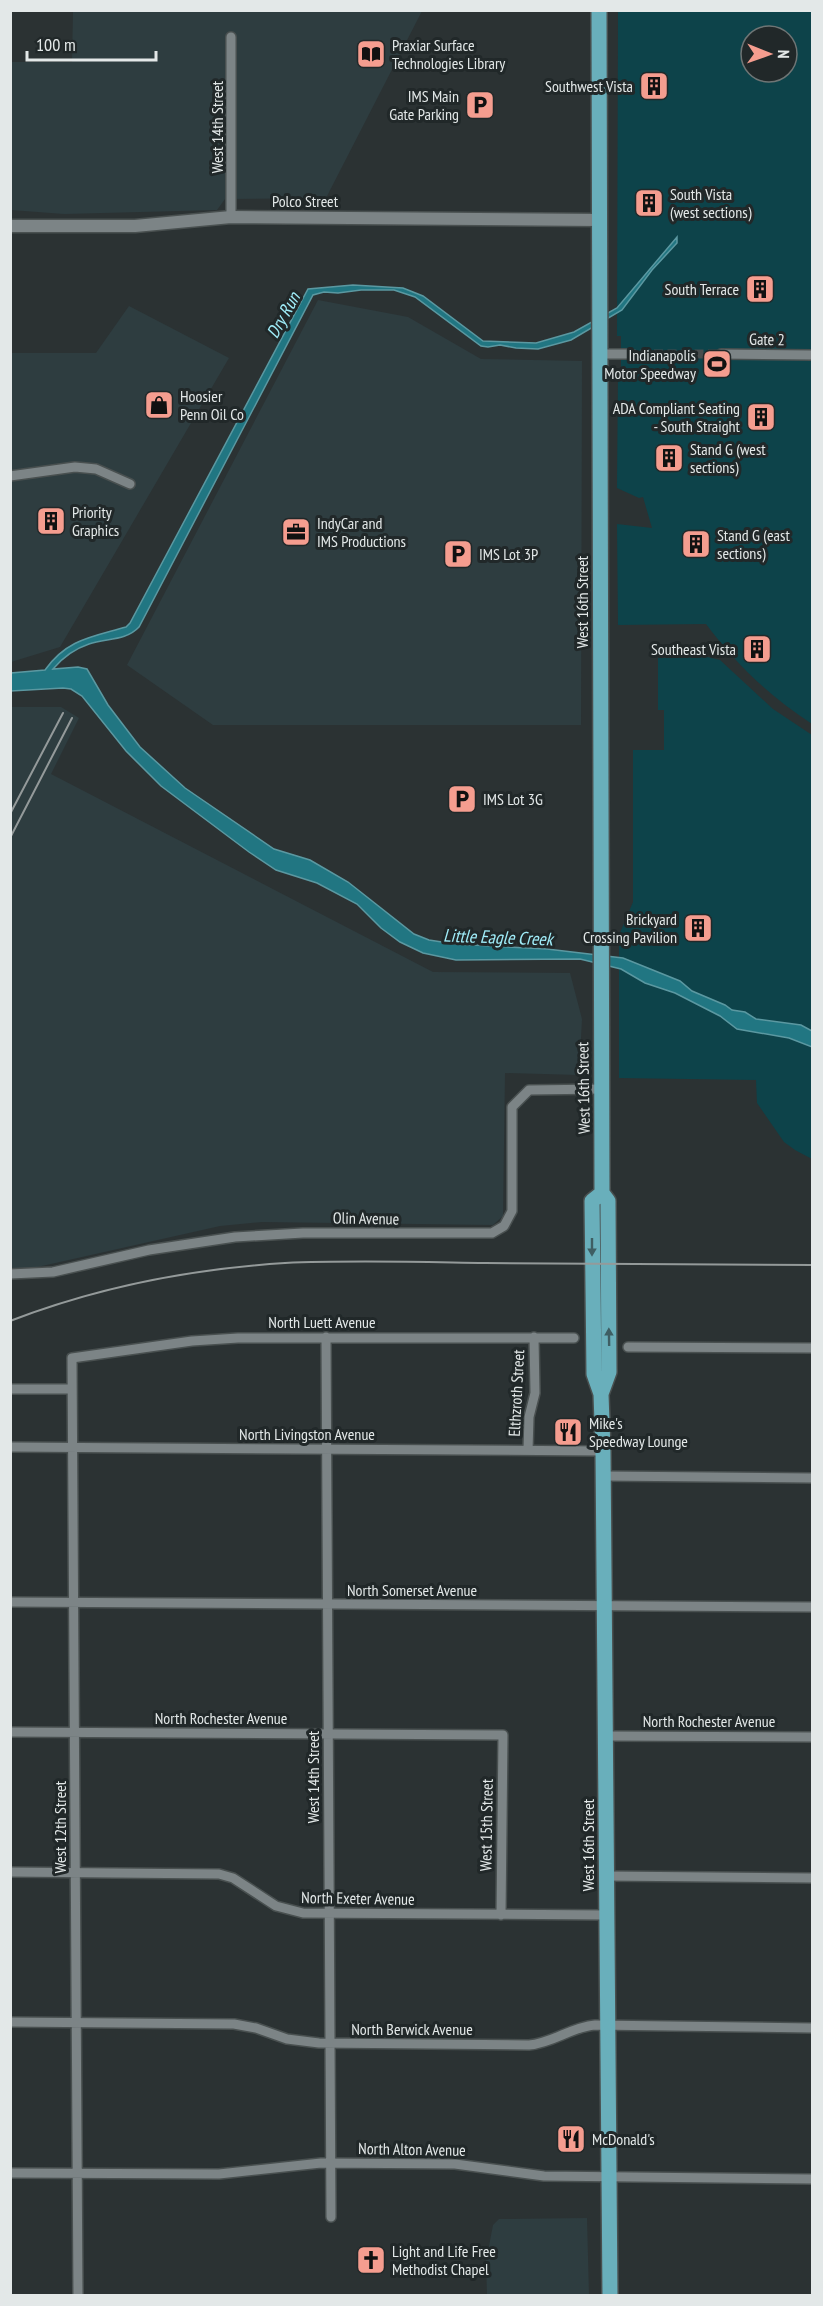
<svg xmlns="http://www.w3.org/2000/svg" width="823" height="2306" font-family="'PT Sans Narrow',sans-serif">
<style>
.built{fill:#2e3d40}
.green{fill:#0d434a;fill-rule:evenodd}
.water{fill:#217682;stroke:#5b98a1;stroke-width:1.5}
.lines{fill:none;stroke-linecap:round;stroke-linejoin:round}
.minor-tunnel{stroke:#474d4e;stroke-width:9;stroke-dasharray:9 4.5;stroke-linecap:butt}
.minor-casing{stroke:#495050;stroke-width:12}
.tertiary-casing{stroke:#495050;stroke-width:15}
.primary-casing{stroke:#495050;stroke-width:18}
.minor{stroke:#7c8486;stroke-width:9}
.tertiary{stroke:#7c8486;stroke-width:12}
.primary{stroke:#69afbb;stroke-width:15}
.rail{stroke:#949a9a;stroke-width:2}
.oneway{fill:#3e5e63}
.labels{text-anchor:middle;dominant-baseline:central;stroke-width:6;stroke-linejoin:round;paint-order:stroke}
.poi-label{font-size:16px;fill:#e3e8e8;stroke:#212829;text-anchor:start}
.street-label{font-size:16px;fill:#e3e8e8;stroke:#212829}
.water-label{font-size:18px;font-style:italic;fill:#a0edf9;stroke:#212829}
</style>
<rect width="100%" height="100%" fill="#2b3233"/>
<path class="built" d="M73,11H422L326,198L225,199L217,210L64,214L11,210L10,62H72Z
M318,300L408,317L481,359L582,361L581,725H213L127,665Z
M129,306L229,358L60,647L11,662V353H96Z
M11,707H61L79,718L51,774L433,972L570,973L582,1019L579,1075L505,1073L503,1216L493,1225L262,1222L220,1226L33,1268H11Z
M587,2218L589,2295H487L486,2262L493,2225L499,2219Z"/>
<path class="green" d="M618,11H812V724C769,696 737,665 706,624L618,625L617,524L652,528L643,497L639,498L617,488L618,373L621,372V336H617ZM751,36H787V72H751Z
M707,657L720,660L773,709L812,735V1159L795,1150L784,1142L757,1103L756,1080L619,1078V935L633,902V750H664V710H658V658Z"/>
<path class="water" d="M677,237V243L652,270L622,310L571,340L538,349L516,348L500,345L488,347L481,346L415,297L394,290H361L338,293L324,292L313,295L139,627C126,641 106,638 89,644C74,649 63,657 53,669L78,667L87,669L108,705L140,747L185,788L274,849L310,860L348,882L414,934L429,940L455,944L547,949L623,958L680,981L692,991L725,1005L732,1010L745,1012L756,1019L801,1025L812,1031V1047L789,1038L737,1029L720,1016L675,993L645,983L621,969L580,959L456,960L423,953L400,942L381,928L357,904L317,883L276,870L249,852L161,786L126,751L82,696L71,689L63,688L11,691V673L45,670C67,639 92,637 126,627L130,623L308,289L353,285L403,288L423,296L483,341L536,343L574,332L617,308Z"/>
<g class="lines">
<path class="minor-tunnel" d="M627,354H721"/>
<g class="minor-casing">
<path id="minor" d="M231,37V217
M599,354H627
M721,354L812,355
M10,476L75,467L96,469L130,484
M10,1274L53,1272L149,1250L235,1237L303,1233H492L504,1226L512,1211V1107L529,1090L602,1089
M326,1337L331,2217
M628,1347L812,1348
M10,1389H72
M10,1447L603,1451
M528,1450L529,1417L535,1393L534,1337
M603,1476L812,1478
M10,1602L812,1607
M10,1732L503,1735L501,1915
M606,1736L812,1737
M10,1872L219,1874L233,1878L276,1906L303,1913L607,1915
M606,1876L812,1878
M10,2022L234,2024L256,2028L287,2039L319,2043L529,2045C553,2043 571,2027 595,2025L812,2028
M10,2173L219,2174L321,2163L455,2164L544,2176L812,2179
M78,2296L72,1358L192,1341L238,1338H574"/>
</g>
<g class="tertiary-casing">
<path id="tertiary" d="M10,226H135L231,217L599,220"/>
</g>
<g class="primary-casing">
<path id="primary" d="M599,10L602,1193L608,1201L609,1372L601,1394
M602,1193L592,1201L594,1374L601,1394L603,1451L610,2296"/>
</g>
<use href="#minor" class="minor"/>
<use href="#tertiary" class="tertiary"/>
<use href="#primary" class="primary"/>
<path class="rail" d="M10,814L63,713
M10,838L72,718
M10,1321C98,1287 191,1269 285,1263C352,1260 419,1262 485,1263C594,1263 703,1264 812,1265"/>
</g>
<defs><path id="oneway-solid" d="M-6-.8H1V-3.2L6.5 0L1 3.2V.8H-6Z" transform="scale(1.5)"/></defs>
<g class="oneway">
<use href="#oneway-solid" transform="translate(592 1247) rotate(90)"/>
<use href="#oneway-solid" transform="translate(609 1337) rotate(-91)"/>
</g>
<defs>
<g id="library-square" transform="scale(1.5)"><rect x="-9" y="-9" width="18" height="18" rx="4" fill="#f59d8f" stroke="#212829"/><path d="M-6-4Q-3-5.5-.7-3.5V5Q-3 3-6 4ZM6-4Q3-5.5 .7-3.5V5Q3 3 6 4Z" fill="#111"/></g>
<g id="building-square" transform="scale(1.5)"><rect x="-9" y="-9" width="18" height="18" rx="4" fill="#f59d8f" stroke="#212829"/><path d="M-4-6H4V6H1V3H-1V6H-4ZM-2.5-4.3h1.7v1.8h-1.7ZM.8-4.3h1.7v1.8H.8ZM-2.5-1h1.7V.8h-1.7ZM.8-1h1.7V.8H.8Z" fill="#111"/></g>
<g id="parking-square" transform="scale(1.5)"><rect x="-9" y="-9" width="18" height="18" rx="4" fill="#f59d8f" stroke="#212829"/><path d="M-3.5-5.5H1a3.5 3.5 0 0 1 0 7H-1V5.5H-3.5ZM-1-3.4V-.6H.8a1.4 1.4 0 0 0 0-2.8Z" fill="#111"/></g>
<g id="stadium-square" transform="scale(1.5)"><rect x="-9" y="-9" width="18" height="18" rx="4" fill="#f59d8f" stroke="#212829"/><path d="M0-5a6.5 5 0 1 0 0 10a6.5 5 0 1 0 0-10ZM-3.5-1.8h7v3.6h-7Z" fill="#111"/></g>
<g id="shop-square" transform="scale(1.5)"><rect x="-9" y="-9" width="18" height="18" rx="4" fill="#f59d8f" stroke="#212829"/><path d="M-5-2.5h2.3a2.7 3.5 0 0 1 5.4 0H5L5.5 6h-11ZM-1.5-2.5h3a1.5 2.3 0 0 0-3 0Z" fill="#111"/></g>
<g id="office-square" transform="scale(1.5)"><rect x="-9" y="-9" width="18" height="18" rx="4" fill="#f59d8f" stroke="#212829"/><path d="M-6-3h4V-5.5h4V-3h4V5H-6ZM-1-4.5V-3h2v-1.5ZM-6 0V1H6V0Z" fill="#111"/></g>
<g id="restaurant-square" transform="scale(1.5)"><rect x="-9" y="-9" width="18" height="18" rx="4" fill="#f59d8f" stroke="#212829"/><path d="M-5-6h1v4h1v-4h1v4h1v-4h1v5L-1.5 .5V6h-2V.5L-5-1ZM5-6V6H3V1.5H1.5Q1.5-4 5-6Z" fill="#111"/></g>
<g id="church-square" transform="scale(1.5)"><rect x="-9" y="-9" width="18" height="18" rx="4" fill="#f59d8f" stroke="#212829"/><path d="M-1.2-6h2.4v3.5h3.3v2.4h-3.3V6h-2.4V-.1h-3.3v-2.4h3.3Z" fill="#111"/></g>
</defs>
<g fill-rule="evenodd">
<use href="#library-square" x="371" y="54"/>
<use href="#building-square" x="654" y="86"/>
<use href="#parking-square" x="480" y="105"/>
<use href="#building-square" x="649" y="203"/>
<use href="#building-square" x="760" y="289"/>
<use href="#stadium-square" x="717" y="364"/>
<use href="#shop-square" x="159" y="405"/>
<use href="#building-square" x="761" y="417"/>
<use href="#building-square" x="669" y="458"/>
<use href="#building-square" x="51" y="521"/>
<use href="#office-square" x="296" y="532"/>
<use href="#building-square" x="696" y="544"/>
<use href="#parking-square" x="458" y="554"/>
<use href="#building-square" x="757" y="649"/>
<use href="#parking-square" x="462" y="799"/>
<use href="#building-square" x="698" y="928"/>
<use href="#restaurant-square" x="568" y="1432"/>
<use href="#restaurant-square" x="571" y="2139"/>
<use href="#church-square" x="371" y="2260"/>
</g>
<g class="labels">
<g class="poi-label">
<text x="392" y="45">Praxiar Surface<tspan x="392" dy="18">Technologies Library</tspan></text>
<text x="633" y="86" text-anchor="end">Southwest Vista</text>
<text x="459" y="96" text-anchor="end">IMS Main<tspan x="459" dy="18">Gate Parking</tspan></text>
<text x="670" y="194">South Vista<tspan x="670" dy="18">(west sections)</tspan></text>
<text x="739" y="289" text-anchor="end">South Terrace</text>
<text x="696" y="355" text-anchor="end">Indianapolis<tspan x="696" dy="18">Motor Speedway</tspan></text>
<text x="180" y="396">Hoosier<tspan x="180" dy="18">Penn Oil Co</tspan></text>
<text x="740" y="408" text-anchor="end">ADA Compliant Seating<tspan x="740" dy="18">- South Straight</tspan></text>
<text x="690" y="449">Stand G (west<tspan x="690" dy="18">sections)</tspan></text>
<text x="72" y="512">Priority<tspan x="72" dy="18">Graphics</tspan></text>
<text x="317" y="523">IndyCar and<tspan x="317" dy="18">IMS Productions</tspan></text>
<text x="717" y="535">Stand G (east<tspan x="717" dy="18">sections)</tspan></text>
<text x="479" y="554">IMS Lot 3P</text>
<text x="736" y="649" text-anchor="end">Southeast Vista</text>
<text x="483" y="799">IMS Lot 3G</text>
<text x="677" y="919" text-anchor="end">Brickyard<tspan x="677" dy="18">Crossing Pavilion</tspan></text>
<text x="589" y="1423">Mike's<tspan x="589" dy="18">Speedway Lounge</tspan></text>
<text x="592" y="2139">McDonald's</text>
<text x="392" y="2251">Light and Life Free<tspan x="392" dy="18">Methodist Chapel</tspan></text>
</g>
<g class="street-label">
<text transform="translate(217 127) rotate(-90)">West 14th Street</text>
<text x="305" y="201">Polco Street</text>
<text transform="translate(767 339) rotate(1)">Gate 2</text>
<text transform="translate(582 602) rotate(-90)">West 16th Street</text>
<text transform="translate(583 1088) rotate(-91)">West 16th Street</text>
<text transform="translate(366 1218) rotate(1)">Olin Avenue</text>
<text x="322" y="1322">North Luett Avenue</text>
<text transform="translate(516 1393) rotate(-87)">Elthzroth Street</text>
<text x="307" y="1434">North Livingston Avenue</text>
<text x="412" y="1590">North Somerset Avenue</text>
<text x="221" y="1718">North Rochester Avenue</text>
<text x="709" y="1721">North Rochester Avenue</text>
<text transform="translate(313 1777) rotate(-90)">West 14th Street</text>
<text transform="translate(486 1825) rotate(-89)">West 15th Street</text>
<text transform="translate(60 1827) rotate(-90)">West 12th Street</text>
<text transform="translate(588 1845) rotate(-90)">West 16th Street</text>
<text transform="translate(358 1898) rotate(1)">North Exeter Avenue</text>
<text x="412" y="2029">North Berwick Avenue</text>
<text transform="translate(412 2149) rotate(1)">North Alton Avenue</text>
</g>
<g class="water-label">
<text transform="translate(283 315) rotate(-61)">Dry Run</text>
<text transform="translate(498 937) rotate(2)">Little Eagle Creek</text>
</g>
</g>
<rect width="823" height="2306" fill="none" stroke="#e3e8e8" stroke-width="24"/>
<g transform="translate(769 54) rotate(91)"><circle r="28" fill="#212829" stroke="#6f7575" stroke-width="1.5"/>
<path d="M0-4.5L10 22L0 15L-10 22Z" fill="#f59d8f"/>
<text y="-9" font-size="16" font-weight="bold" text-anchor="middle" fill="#e3e8e8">N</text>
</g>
<path d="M27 51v9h129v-9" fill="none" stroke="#e3e8e8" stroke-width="3"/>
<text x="36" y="51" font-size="18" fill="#e3e8e8" stroke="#212829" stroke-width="4.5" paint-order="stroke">100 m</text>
</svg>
